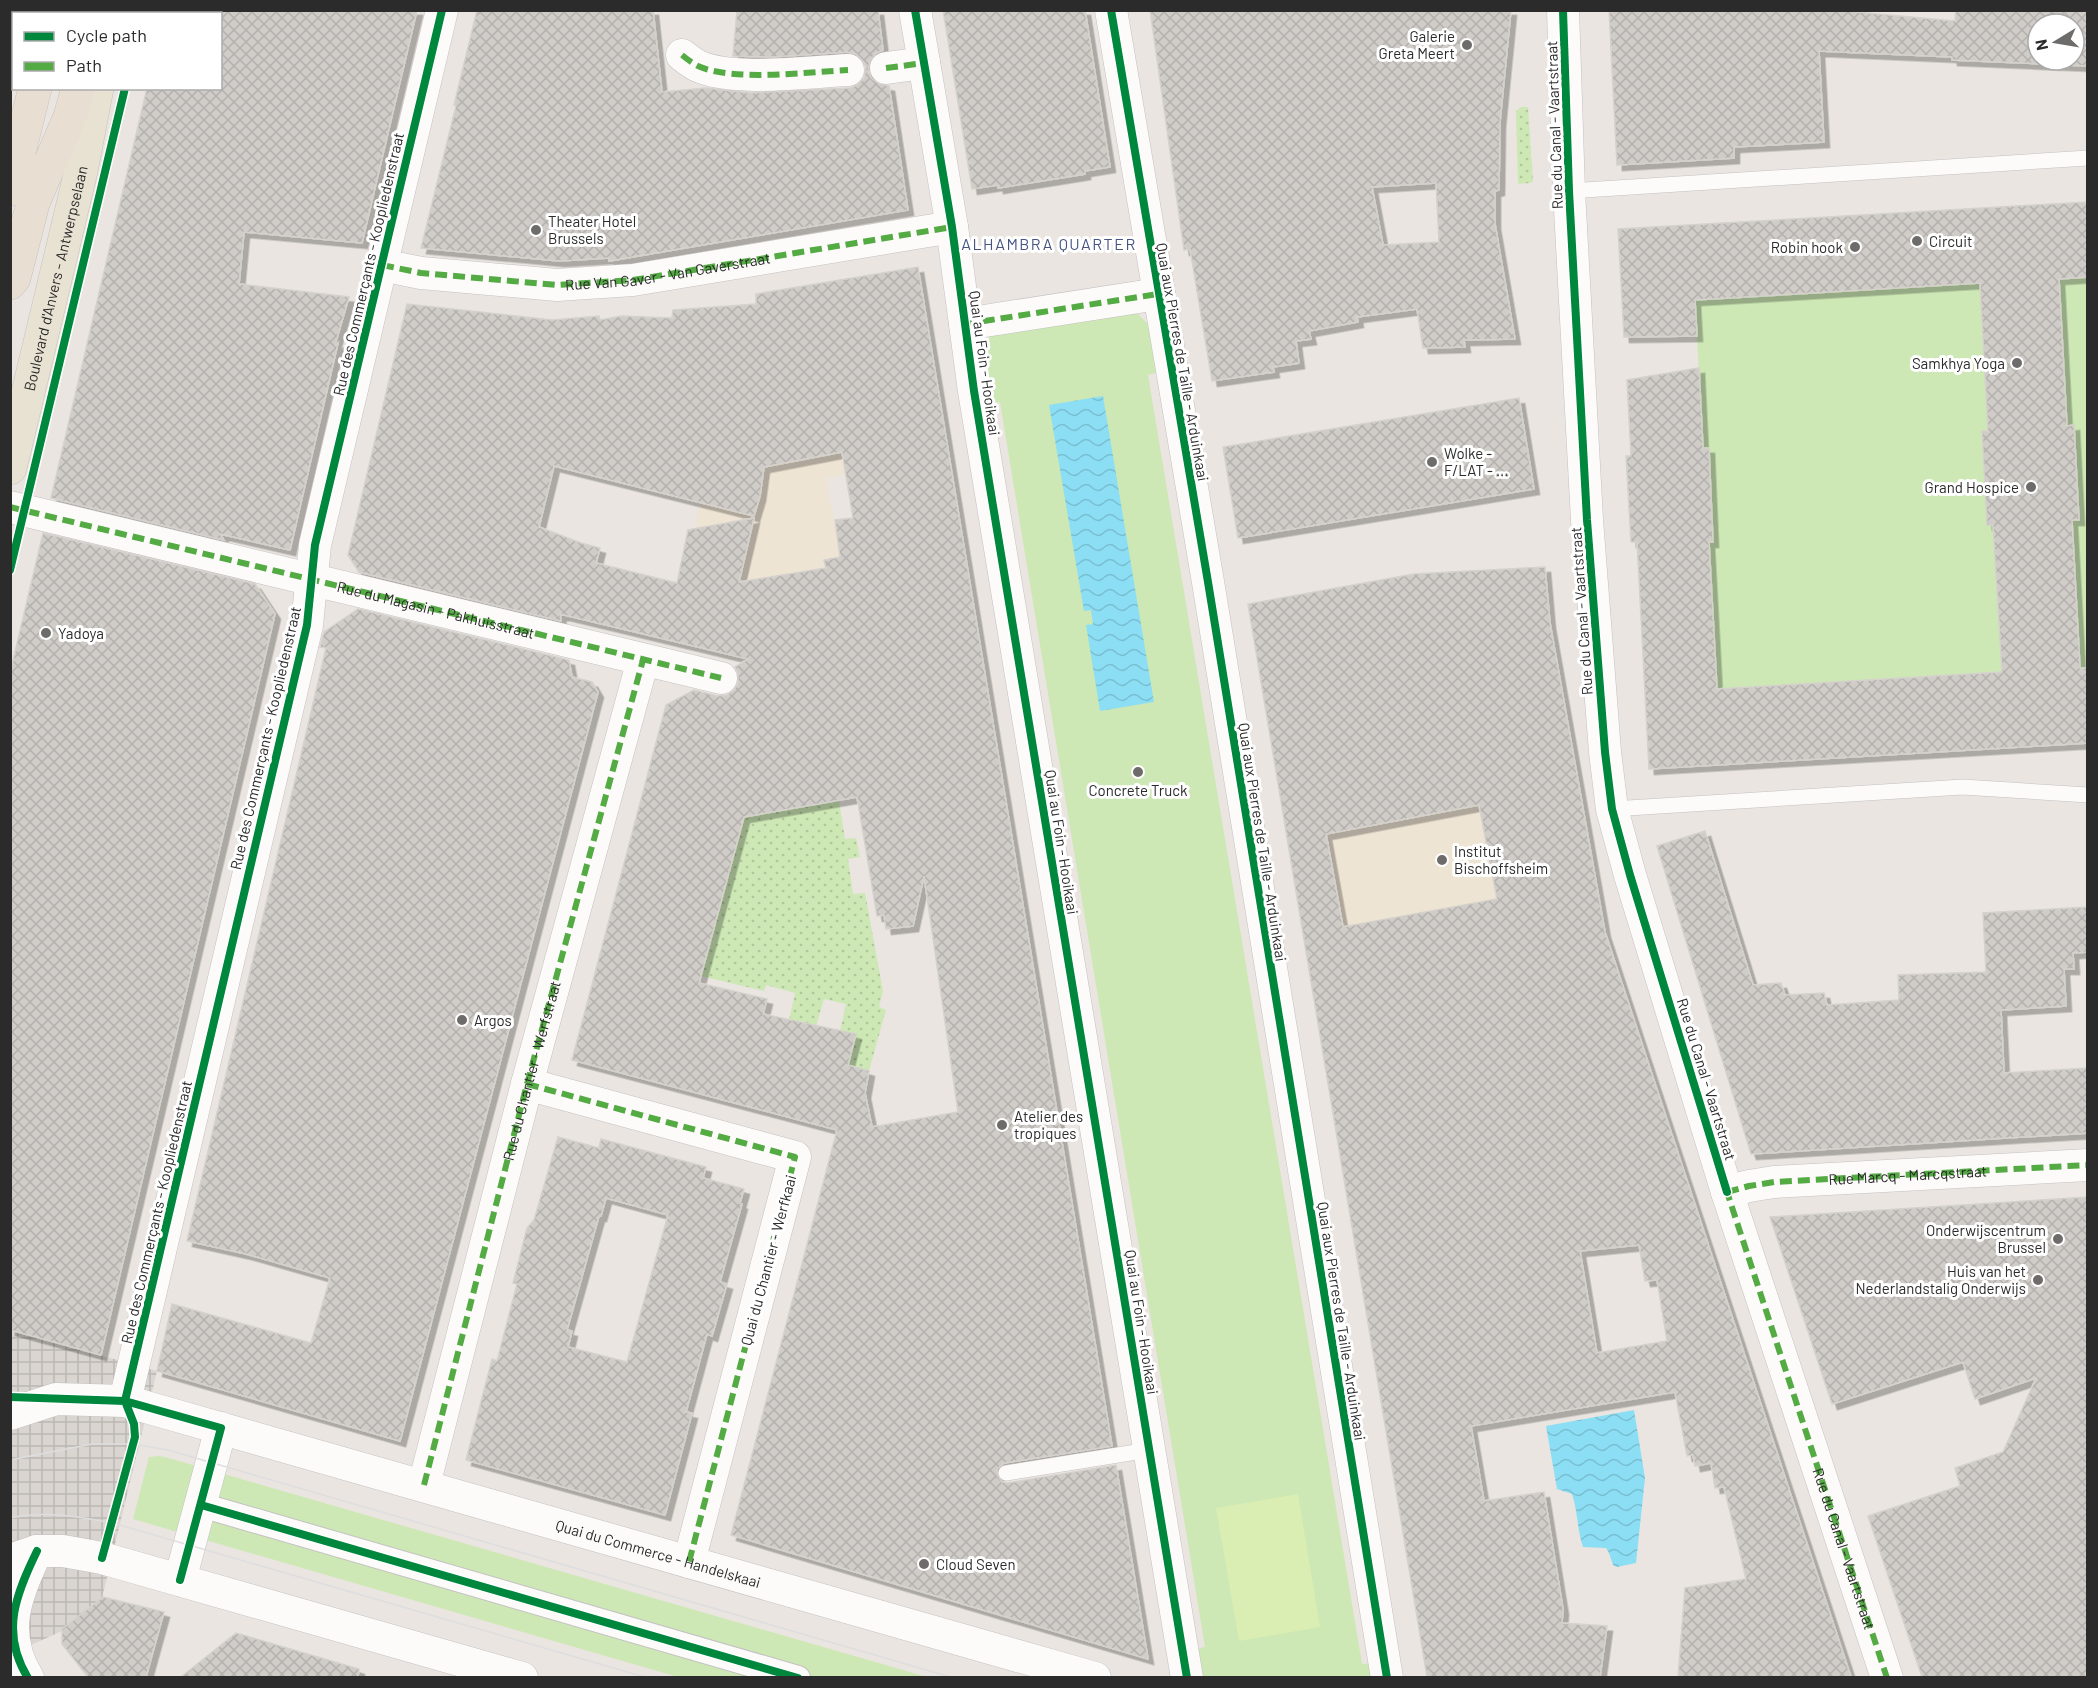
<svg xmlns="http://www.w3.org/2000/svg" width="2098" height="1688" font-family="Barlow,sans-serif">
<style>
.education{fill:#eee4d3}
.grass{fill:#cde8b5}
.garden{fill:url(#garden-dots)}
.pitch{fill:#daedb2}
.plaza{fill:url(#plaza-grid)}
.water{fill:url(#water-waves)}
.building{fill:url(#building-cross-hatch);stroke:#d5d1cc;stroke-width:1.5;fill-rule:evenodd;filter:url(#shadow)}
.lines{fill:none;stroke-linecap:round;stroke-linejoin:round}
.service-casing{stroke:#c3c1c2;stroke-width:16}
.pedestrian-casing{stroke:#c3c1c2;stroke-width:26}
.minor-casing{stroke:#c3c1c2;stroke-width:33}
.primary-casing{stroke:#c5c3c1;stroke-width:34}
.trunk-casing{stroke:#c5c3c1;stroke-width:34}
.service{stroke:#fcfbfa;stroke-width:15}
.pedestrian{stroke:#fcfbfa;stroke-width:24}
.minor{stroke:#fcfbfa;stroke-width:32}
.primary{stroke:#e8e2d2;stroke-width:33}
.trunk{stroke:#e8dfd2;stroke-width:33}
.tram{stroke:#dedddf;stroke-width:1.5}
.quiet{stroke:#54ab44;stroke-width:6;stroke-dasharray:12 6;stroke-linecap:butt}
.cycleway-casing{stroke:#fff;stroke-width:11}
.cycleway{stroke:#00873e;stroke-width:8}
.poi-dot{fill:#6e6c6a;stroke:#fff;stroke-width:2}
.labels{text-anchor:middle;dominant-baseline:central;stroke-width:6;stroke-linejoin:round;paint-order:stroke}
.poi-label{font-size:15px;fill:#2b2b2b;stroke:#fff;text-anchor:start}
.street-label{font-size:15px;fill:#2b2b2b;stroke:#fff}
.neighbourhood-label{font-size:16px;letter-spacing:1.5px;fill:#465481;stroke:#fff}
</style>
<defs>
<pattern id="garden-dots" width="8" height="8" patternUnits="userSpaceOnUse" patternTransform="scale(1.5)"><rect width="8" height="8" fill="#cde8b5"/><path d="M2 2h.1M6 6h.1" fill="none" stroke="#b0c79c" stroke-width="1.8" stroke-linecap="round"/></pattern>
<pattern id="plaza-grid" width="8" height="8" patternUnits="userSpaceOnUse" patternTransform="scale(1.5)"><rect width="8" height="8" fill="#dad5d0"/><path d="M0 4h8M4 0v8" fill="none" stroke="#bbb7b3"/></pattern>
<pattern id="water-waves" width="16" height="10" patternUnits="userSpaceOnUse" patternTransform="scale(1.5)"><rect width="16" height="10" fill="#8cdef4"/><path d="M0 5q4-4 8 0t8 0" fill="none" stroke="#79bfd1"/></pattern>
<pattern id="building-cross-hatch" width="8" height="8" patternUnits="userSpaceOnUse" patternTransform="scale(1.5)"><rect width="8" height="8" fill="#d0cdc9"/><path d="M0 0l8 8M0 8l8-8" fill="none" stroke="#b3b0ad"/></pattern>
<filter id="shadow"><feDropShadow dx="5.5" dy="5.5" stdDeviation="0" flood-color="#0004"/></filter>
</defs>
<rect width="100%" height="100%" fill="#eae5e0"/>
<path class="education" d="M929,339L881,468L826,478L844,576L733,655L669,640L701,500Z
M1571,735L1605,932L1311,984L1279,789Z"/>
<path class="grass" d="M2087,277V668H2080L2072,520L2079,519L2074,426H2067L2059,279Z
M1980,283L1988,431L1982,432L1987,525H1993L2002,672L1717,689L1709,542L1713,541L1709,448H1703L1695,300Z
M1136,312L1148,324L1159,372L1148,375L1362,1664L1372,1663L1374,1677H1198L1194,1649L1205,1647L1000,402L989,403L983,350L985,343L993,333Z
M159,1456L165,1457L927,1677H678L133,1519L149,1457Z"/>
<path class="garden" d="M1521,107H1528L1533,181L1530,183L1518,184L1516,111Z
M839,801L845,839L856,838L860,857L848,859L853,894L865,893L883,991L879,1007L886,1010L869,1071L848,1065L856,1035L840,1031L846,1004L824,999L816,1026L789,1020L795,993L766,985L764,991L701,976L743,822L742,818Z"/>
<path class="pitch" d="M1298,1494L1320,1627L1239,1641L1216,1508Z"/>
<path class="plaza" d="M10,1330L157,1371L102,1598L62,1631L11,1654Z"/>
<path class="water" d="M1103,396L1154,702L1100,711L1086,625L1093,624L1091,610L1084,611L1049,405Z
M1634,1410L1645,1478L1636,1563L1617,1567L1613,1565L1609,1553L1606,1548L1583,1547C1577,1530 1578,1512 1572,1494L1557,1489L1546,1426Z"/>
<path class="building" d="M220,10H417L362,243L244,232L239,284L349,297L335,345L338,343L290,550L220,534L224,540L51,498L147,88H220Z
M477,10H653L662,92L706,88L750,93L850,88L857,85L864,78L866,68L863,61L856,54L847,52L771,57L733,56L737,10H878L883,50L876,53L870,61L868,71L871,78L879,84L889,86L908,210L609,261V258L559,261L421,248L456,106L454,105Z
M943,10H1085L1110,167L1085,171V174L998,188V185L972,189Z
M1150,10H1511L1500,122L1499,190L1495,191V224L1515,339L1464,340L1465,347L1423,348L1417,309L1357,317L1358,322L1309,331L1311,339L1296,341L1299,363L1273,367L1274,372L1212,381L1190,249L1184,250ZM1436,183L1439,242L1383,245L1372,187Z
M1609,10H1835L1955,21L1956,10H2088V66L1952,60V57L1819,51L1824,142L1734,147V158L1617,165ZM2038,24H2074V60H2038Z
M2088,202V277L2059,279L2067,426L2074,425L2079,520H2072L2080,668H2088V743L1649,769L1637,542H1631L1626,456H1631L1627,380L1699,368L1703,448H1709L1711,496L1713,542H1709L1717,689L2002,672L1993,525H1987L1982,431H1988L1980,283L1695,300L1697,336L1624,337L1618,229Z
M918,267L1112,1446L1004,1463L997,1469V1475L1002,1482L1008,1483L1116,1465L1148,1659L731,1535L837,1130L572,1060L666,705L694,690L717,696L727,695L734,690L738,683V673L735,667L748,659L560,614L561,621L359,572L348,555L407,304L552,320L599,316L600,320L622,316L672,318L673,310L756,304V294ZM842,452L853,518L835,520L840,557L824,560L826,568L739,582L754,518L688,530L677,583L596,563L600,548L581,543L539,527L554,466L754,516L760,496L764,467ZM857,797L877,916L884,915L886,929L913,926L924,876L958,1112L872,1127L865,1093L869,1071L848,1065L856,1034L763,1014L767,999L699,983L744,817Z
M1519,398L1534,489L1238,538L1223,447Z
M43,533L255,584L275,614L101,1355L10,1330V673Z
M1545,567L1550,623L1605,932L1851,1677H1678L1685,1588L1746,1579L1724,1487L1715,1488L1711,1463L1695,1466L1693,1455L1687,1456L1675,1392L1471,1426L1484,1501L1544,1492L1563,1609L1562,1623L1607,1626L1600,1677H1427L1248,604L1414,574ZM1479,805L1497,899L1343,927L1326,834ZM1639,1245L1645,1281L1657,1280L1667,1341L1597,1353L1580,1251Z
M358,609L569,660L572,677L592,682L598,692L400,1441L157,1371L172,1304L311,1343L330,1278L246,1254L187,1241L326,648L320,647L324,632Z
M1705,831L1753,985L1781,983L1785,995L1824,993L1827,1005L1899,1000L1898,975L1986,972L1983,913L2088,907V952L2073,953L2074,969H2064L2066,1006L2001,1010L2004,1073L2088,1068V1133L1751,1154L1657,846Z
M558,1137L599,1148L601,1139L706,1167L703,1178L744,1189L740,1203L742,1204L720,1282L727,1284L712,1336L707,1334L686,1412L692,1413L665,1515L466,1460L492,1359L497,1361L517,1284L513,1283L527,1228L534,1220ZM606,1198L668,1215L627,1362L568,1347L572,1331L567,1330L599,1216H601Z
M2088,1197V1677H1922L1868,1516L1960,1486L1955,1468L2003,1452L2036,1378L1975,1399L1963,1362L1832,1404L1770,1217Z
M103,1597L164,1612L146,1677H88L62,1644V1629Z
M236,1633L359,1669L358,1677H181Z"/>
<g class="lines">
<g class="service-casing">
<path id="service" d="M1569,191L2088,158
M1612,809L1963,787L2088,795
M1006,1473L1149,1450"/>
</g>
<g class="pedestrian-casing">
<path id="pedestrian" d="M208,1507L798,1678"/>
</g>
<g class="minor-casing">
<g id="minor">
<path d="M915,10L952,227L974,391L1187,1678"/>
<path d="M1111,10L1208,582L1387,1678"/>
<path id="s1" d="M1563,10L1569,191L1587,520L1605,752L1612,809L1630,875L1727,1192L1887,1678"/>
<path d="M682,55C687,59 692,63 698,66C733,82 808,72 848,70"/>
<path d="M886,68L924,63"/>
<path id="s2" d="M382,265L421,273L557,285L633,280L952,227"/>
<path d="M965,324L1158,294"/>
<path d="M10,507L721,678"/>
<path d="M527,1084L795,1157L689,1562"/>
<path d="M1727,1192L1749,1186L1774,1182L2088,1165"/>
<path d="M125,1401L307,625L315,545L442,10"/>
<path id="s3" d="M10,1414L56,1399L125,1401L1095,1678"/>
<path id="s4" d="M424,1485L527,1084L643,660"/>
<path d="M10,1560L37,1551H63L102,1558L522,1678"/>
<path d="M180,1580L221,1428"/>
<path d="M28,1678C0,1633 16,1594 37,1551"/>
</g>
</g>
<g class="primary-casing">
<g id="primary">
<path id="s5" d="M10,468L81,171L97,88"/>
</g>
</g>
<g class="trunk-casing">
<path id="trunk" d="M53,14L54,10
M104,14V12
M10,25L14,10
M10,189L35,88
M10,283L14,278L33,203L70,117L78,88"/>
</g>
<use href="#service" class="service"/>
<use href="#pedestrian" class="pedestrian"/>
<use href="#minor" class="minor"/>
<use href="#primary" class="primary"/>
<use href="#trunk" class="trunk"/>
<path class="tram" d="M10,1460L92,1444H133L168,1450L954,1678
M10,1518C45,1510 79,1517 113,1523L648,1678"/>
<g class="quiet">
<path d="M682,55C687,59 692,63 698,66C733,82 808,72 848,70"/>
<path d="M886,68L924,63"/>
<path d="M382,265L421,273L557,285L633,280L952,227"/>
<path d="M965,324L1158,294"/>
<path id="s6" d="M10,507L721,678"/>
<path d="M527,1084L795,1157L689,1562"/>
<path d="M1726,1189L1887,1678"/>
<path id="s7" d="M1727,1192L1749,1186L1774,1182L2088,1165"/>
<path d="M424,1485L527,1084L643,660"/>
</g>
<g class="cycleway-casing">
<path id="cycleway" d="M915,10L952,227L974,391L1187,1678
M1111,10L1208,582L1387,1678
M1563,10L1569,191L1587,520L1605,752L1612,809L1630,875L1727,1192
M10,570L125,88
M10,1397L125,1401L221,1428L180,1580
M125,1401L307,625L315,545L442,10
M201,1505L798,1678
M102,1558L135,1437L134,1424L125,1401
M28,1678C0,1633 16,1594 37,1551"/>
</g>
<use href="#cycleway" class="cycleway"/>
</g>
<g class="poi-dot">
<circle cx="1467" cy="45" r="6"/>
<circle cx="536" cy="230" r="6"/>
<circle cx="1917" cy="241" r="6"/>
<circle cx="1855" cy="247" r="6"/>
<circle cx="2017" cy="363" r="6"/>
<circle cx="1432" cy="462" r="6"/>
<circle cx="2031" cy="487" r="6"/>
<circle cx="46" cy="633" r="6"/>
<circle cx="1138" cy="772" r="6"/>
<circle cx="1442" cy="860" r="6"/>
<circle cx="462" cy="1020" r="6"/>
<circle cx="1002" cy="1125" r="6"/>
<circle cx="2058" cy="1239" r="6"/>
<circle cx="2038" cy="1280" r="6"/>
<circle cx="924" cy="1564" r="6"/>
</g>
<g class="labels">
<g class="poi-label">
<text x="1455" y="36" text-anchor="end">Galerie<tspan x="1455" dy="17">Greta Meert</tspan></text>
<text x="548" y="221">Theater Hotel<tspan x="548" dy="17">Brussels</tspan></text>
<text x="1929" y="241">Circuit</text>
<text x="1843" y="247" text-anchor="end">Robin hook</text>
<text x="2005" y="363" text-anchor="end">Samkhya Yoga</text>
<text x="1444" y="453">Wolke -<tspan x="1444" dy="17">F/LAT - ...</tspan></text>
<text x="2019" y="487" text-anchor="end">Grand Hospice</text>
<text x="58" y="633">Yadoya</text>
<text x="1138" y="790" text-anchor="middle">Concrete Truck</text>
<text x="1454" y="851">Institut<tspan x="1454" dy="17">Bischoffsheim</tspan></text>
<text x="474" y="1020">Argos</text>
<text x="1014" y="1116">Atelier des<tspan x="1014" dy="17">tropiques</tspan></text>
<text x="2046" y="1230" text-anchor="end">Onderwijscentrum<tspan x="2046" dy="17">Brussel</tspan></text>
<text x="2026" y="1271" text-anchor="end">Huis van het<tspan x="2026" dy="17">Nederlandstalig Onderwijs</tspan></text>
<text x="936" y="1564">Cloud Seven</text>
</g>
<g class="street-label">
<text transform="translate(1554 125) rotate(-92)">Rue du Canal - Vaartstraat</text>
<text transform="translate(368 264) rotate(-77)">Rue des Commerçants - Koopliedenstraat</text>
<text stroke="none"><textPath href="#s2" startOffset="288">Rue Van Gaver - Van Gaverstraat</textPath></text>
<text stroke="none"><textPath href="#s5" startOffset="195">Boulevard d'Anvers - Antwerpselaan</textPath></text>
<text transform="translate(1183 362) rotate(80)">Quai aux Pierres de Taille - Arduinkaai</text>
<text transform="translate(985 363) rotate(82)">Quai au Foin - Hooikaai</text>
<text stroke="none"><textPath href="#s6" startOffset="438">Rue du Magasin - Pakhuisstraat</textPath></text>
<text transform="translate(1581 611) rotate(-94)">Rue du Canal - Vaartstraat</text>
<text transform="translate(265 738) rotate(-77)">Rue des Commerçants - Koopliedenstraat</text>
<text transform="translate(1062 842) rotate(81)">Quai au Foin - Hooikaai</text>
<text transform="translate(1263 842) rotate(81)">Quai aux Pierres de Taille - Arduinkaai</text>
<text stroke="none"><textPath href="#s4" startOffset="428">Rue du Chantier - Werfstraat</textPath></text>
<text transform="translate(1707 1079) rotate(73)">Rue du Canal - Vaartstraat</text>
<text stroke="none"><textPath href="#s7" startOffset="182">Rue Marcq - Marcqstraat</textPath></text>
<text transform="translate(156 1212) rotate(-77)">Rue des Commerçants - Koopliedenstraat</text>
<text transform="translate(768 1260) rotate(-75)">Quai du Chantier - Werfkaai</text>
<text transform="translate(1342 1321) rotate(81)">Quai aux Pierres de Taille - Arduinkaai</text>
<text transform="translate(1142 1322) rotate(81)">Quai au Foin - Hooikaai</text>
<text stroke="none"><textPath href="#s1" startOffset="1576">Rue du Canal - Vaartstraat</textPath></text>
<text stroke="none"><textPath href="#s3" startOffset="672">Quai du Commerce - Handelskaai</textPath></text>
</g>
<g class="neighbourhood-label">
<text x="1049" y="243">ALHAMBRA QUARTER</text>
</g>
</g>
<rect width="2098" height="1688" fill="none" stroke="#2b2b2b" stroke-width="24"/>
<rect x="12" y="12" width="210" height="78" fill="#ffffff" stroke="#aaaaaa" stroke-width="1.5"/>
<rect x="24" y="32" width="30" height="9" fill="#00873e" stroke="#aaaaaa" stroke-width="1.5"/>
<text x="66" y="42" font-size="18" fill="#2b2b2b">Cycle path</text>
<rect x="24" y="62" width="30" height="9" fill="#54ab44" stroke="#aaaaaa" stroke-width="1.5"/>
<text x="66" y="72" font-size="18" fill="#2b2b2b">Path</text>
<g transform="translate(2056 42) rotate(259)"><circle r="28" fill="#ffffff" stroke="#aaaaaa" stroke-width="1.5"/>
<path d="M0-4.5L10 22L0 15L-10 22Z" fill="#6e6c6a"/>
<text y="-9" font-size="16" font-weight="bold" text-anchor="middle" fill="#2b2b2b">N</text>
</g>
</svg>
